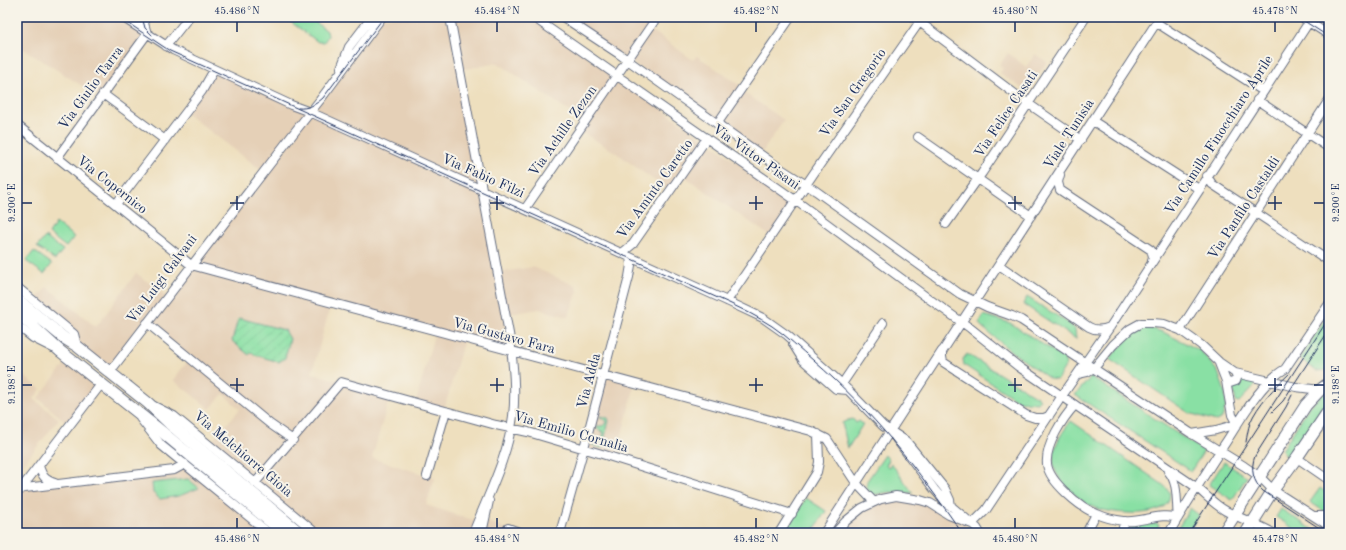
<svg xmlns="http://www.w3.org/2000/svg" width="1346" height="550" font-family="'Old Standard TT',serif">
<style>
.built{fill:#e5d0b7}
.green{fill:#89e0a4;stroke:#528881}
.garden{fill:url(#garden-furrows);stroke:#528881}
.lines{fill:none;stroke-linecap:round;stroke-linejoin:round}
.minor-casing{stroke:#656d80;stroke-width:10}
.major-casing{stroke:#656d80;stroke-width:13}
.minor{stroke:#fff;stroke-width:8}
.major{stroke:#fff;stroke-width:11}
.tram{stroke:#1b2f5e;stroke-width:1}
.ticks{fill:none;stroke:#1b2f5e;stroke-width:1.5}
.labels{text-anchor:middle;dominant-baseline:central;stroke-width:4;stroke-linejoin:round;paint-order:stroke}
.street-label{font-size:14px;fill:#1b2f5e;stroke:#f7f3e8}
.neatline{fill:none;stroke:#1b2f5e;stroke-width:1.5}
.ticks-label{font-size:10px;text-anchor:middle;fill:#1b2f5e}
</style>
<defs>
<pattern id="garden-furrows" width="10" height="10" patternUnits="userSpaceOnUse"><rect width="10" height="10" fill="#89e0a4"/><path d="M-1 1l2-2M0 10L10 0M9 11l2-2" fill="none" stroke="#76c090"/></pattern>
</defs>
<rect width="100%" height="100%" fill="#f7f3e8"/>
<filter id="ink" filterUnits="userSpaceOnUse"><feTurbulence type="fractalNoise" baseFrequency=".025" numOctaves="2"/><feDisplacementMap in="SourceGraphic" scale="8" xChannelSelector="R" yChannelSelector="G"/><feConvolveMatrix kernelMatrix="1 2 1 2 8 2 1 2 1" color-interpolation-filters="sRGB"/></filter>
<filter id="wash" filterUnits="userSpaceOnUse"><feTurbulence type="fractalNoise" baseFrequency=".012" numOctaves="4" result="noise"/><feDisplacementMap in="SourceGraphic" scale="16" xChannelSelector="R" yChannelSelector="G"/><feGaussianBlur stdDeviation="0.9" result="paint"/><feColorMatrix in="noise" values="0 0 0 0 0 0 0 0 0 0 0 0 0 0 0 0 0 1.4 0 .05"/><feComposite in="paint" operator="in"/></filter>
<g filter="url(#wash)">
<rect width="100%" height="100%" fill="#eedfbe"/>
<path class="built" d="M17,17H120L146,34L100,97L17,45L19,39L17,37Z
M383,17H532L793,202L770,236L681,174L669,191L615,152L578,130L584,121L498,63L459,70L496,273L533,267L576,286L578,291L568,317L539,309L503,315L509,349L192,265L264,172L186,113L215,72L311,114Z
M564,17H656L628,60Z
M650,29L693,60L697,56L718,70L742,87L740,90L784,120L761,154L629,60Z
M1008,53L1026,67L1035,54L1047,62L1028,89H1023L1000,73L1003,68L999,66Z
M191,266L331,304L312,373L390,396L372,458L435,478L426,505L476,521L488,522L517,533H302L204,450L240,409L223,394L210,409L173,380L191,357L148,323Z
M136,273L166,296L109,371L29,307L47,287L96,327Z
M435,331L464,339L444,410L416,402Z
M69,359L101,382L68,424L38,398Z
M17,371L41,389L34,399L59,419L17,472Z
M604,376L635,385L616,457L585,448Z
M192,458L283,533H17V495L22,489L181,469Z
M888,498L920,502L964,522L969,533H837L863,510Z"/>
<path class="green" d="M284,17H309L327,31L328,36L324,42H318Z
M56,223L74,237L66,247L49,234Z
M45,237L63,250L55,260L37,247Z
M34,251L52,264L44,274L26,261Z
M1027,297L1070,324L1075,329L1076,339L1023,304Z
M1329,313V370L1316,371L1300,358Z
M984,315L1010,323L1064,358L1066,365L1057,380L1050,379L1012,352L981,326L979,323Z
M1142,328H1150L1163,332L1201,351L1218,372L1225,392L1226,405L1222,418L1216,421L1189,413L1109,359L1130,336Z
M967,354L1040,399L1037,403L1018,401L964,365L963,359Z
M1091,377L1204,451L1191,471L1075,395Z
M1240,379L1255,382L1256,384L1239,402L1236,401L1232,386Z
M1329,388V400L1295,453L1290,457L1285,455L1282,450L1309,407Z
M600,416L608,418L609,421L602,448L592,445L594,437L601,438L604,434L602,431L597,429V426H602L606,424L607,421L600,417Z
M853,419L856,423L859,421L863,424L848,448L842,423L848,420Z
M1071,421L1159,482C1162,484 1166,487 1168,490C1170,492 1170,495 1169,499C1167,512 1140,514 1129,513C1119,513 1108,511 1098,509C1086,505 1074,495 1066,486C1044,465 1054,442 1071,421Z
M885,455L889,460L886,465L889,467L891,463L913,493L889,492L872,495L866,488L867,481Z
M1224,462L1247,477L1232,500L1209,485Z
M188,479L199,488L179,496L160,499L153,493L152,483Z
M1320,488L1329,495V512H1325L1310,502Z
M806,498L826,511L812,533L804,529L801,533H784Z
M1190,508L1199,515L1187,533H1175Z
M1281,509L1318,533H1298L1299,532L1276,517Z
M1156,523L1159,525L1156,533H1134L1131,531L1132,527Z"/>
<path class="garden" d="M239,318L285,330L290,339L285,358L279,362L255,355L252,352L249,355L232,341L238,319Z"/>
</g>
<g filter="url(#ink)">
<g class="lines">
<g class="minor-casing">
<path id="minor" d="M122,17L173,50L291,105L310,112L727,301L763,318L787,335L842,384L883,426L906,441L945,489L950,500L951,506
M135,17L144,23L147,34
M450,17L510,339C513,364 516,391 513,416C508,457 488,495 473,533
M533,17L795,200L925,296L970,328L1019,367L1196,487C1206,495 1215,505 1226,511C1241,519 1258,524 1273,533
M563,17L619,54L781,169L816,191L960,294L987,307L1012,316L1021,320L1192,434L1244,466L1260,477L1273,490L1329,526
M913,17L1023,100L1081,140
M1301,17L1329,35
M1157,23L1263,91
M166,46L189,17
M341,68L349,47L372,17
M103,94L165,140
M1257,100L1329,148
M1093,121L1199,189
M717,124L791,17
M17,125L191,265L811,431L827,439L856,483L874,502
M918,137L1031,216
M57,158L147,34
M1060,175L1058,182L1060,190L1151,250L1153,256L1152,261
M1207,176L1212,184L1329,261
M116,204L202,91L214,70
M525,209L657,17
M946,224L982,173L1086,17
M622,253L633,244L707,138
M999,265L1089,327C1096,331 1103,330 1110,327
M17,287L74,334L77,346
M727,301L814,173L923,17
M147,323L270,424L293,440
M17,325L33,338L53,348
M1180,330L1329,100
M793,344L803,360L836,389L848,390
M1219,363L1226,381L1232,415L1237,424
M109,373L293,134L320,100L382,17
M1078,374L1087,372L1095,367L1113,345L1130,329L1141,323H1153L1164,324L1180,330L1201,345L1219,362L1235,373L1296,387L1320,390
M1226,381L1230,383L1236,381L1237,378L1235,373
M842,384L883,323
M1075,405C1063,418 1045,445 1047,464C1049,482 1081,508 1097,514C1106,518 1115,520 1124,521C1142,523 1160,512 1178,518
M154,406L174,416L316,533
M1049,416L1044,418H1035L1026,415L943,362L942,357V352L1160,17
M140,418L161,445L269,533
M892,432L897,440L934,489L947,504L951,506L977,528L980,533
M1192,434L1216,430L1237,424
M1297,458L1329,480
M39,466C42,475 44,480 55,483
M1168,471C1179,483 1176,503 1178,518
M427,476L446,411
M255,483L341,382L496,425L528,432L602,454L792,514
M17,489L174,470L185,464
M20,490L102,383
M1315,516H1329
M1125,521L1123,527L1125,533
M972,524L986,510L1062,396L1110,327L1309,22
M508,528L522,533
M482,533L489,501
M560,533L584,448L629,277L631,265L630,257
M779,533L817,472L819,462L818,434
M824,533L942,351
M835,533L846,521L862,508L881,499L896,496L920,500L930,503L949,515L972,524
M1086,533L1096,514
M1169,533C1187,503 1205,474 1224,445C1240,421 1260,383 1285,369L1329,304"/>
</g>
<g class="major-casing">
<path id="major" d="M17,299L64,338L77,346L148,403L170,424L300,533
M17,312L60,351L156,427L284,533
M1223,533L1306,405L1320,390L1329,383
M1246,533L1273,490L1298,456L1329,410"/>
</g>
<use href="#minor" class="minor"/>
<use href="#major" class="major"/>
<path class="tram" d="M119,17L170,51L729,303C744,310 758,317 772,326C787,336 800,349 814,361C872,411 919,470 962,533
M142,17L145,28L152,35
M1298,17L1329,37
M298,108C308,109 315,105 323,98L384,17
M1292,395L1286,407L1255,456C1250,469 1253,482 1263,491L1327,533
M1272,412L1283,401L1329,330
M1246,442C1247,436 1248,429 1250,423C1258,404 1274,388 1289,374
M1189,533L1329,318"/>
</g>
</g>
<path class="ticks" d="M237,22V32M497,22V32M756,22V32M1015,22V32M1275,22V32M237,196V210M497,196V210M756,196V210M1015,196V210M1275,196V210M22,203H32M230,203H244M490,203H504M749,203H763M1008,203H1022M1268,203H1282M1314,203H1324M237,378V392M497,378V392M756,378V392M1015,378V392M1275,378V392M22,385H32M230,385H244M490,385H504M749,385H763M1008,385H1022M1268,385H1282M1314,385H1324M237,518V528M497,518V528M756,518V528M1015,518V528M1275,518V528"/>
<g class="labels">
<g class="street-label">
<text transform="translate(91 88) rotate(-54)">Via Giulio Tarra</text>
<text transform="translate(853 93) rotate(-55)">Via San Gregorio</text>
<text transform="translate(1006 114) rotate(-56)">Via Felice Casati</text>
<text transform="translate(563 131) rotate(-55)">Via Achille Zezon</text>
<text transform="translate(1069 134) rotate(-57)">Viale Tunisia</text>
<text transform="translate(1219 135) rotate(-57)">Via Camillo Finocchiaro Aprile</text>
<text transform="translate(756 157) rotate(35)">Via Vittor Pisani</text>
<text transform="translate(483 176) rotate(24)">Via Fabio Filzi</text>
<text transform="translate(112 185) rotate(38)">Via Copernico</text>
<text transform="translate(655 189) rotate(-54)">Via Aminto Caretto</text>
<text transform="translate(1244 208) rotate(-57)">Via Panfilo Castaldi</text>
<text transform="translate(162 279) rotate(-53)">Via Luigi Galvani</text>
<text transform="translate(504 336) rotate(15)">Via Gustavo Fara</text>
<text transform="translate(589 381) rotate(-75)">Via Adda</text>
<text transform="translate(571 432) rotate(16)">Via Emilio Cornalia</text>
<text transform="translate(243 454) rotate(40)">Via Melchiorre Gioia</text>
</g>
</g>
<rect width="1346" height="550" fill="none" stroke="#f7f3e8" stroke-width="44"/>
<rect x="22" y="22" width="1302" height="506" class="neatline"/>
<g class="ticks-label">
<text x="237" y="14">45.486°N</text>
<text x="497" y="14">45.484°N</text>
<text x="756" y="14">45.482°N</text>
<text x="1015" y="14">45.480°N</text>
<text x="1275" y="14">45.478°N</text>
<text transform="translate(1335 203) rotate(-90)" y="4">9.200°E</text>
<text transform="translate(11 203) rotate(-90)" y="4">9.200°E</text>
<text transform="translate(1335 385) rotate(-90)" y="4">9.198°E</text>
<text transform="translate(11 385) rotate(-90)" y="4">9.198°E</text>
<text x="237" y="542">45.486°N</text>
<text x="497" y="542">45.484°N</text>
<text x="756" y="542">45.482°N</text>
<text x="1015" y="542">45.480°N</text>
<text x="1275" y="542">45.478°N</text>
</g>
</svg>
